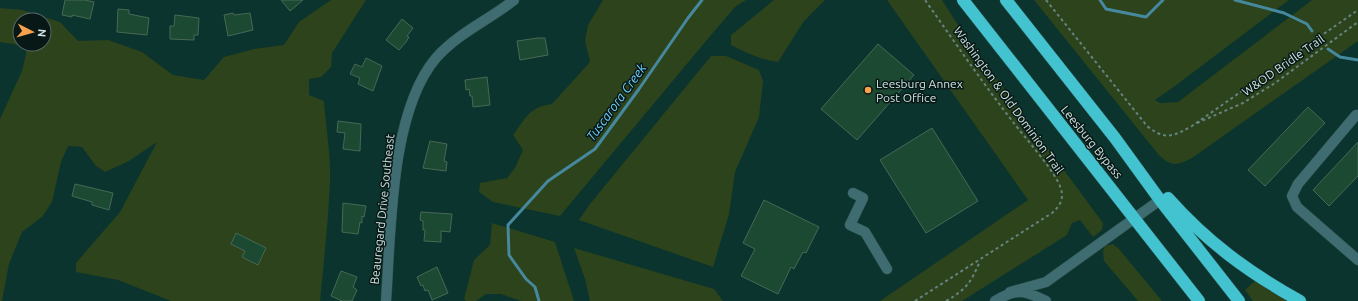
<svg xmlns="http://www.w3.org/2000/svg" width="1358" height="301" font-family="Ubuntu,sans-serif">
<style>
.green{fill:#2c431c;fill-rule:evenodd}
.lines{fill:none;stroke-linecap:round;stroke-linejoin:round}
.stream{stroke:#46889d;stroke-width:3}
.building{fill:#1b4931;stroke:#496856}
.minor-casing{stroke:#2a504a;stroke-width:11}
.highway-casing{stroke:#2a504a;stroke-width:13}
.path{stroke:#64847f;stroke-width:2;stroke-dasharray:3 3;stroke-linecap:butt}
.minor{stroke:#3f6c71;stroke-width:10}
.highway{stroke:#43c2d0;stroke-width:12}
.poi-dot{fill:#f8a14a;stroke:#081816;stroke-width:1.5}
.labels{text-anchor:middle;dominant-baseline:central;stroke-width:3;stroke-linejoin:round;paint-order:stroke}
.street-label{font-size:12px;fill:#cfe4e0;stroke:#081816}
.poi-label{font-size:12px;fill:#cfe4e0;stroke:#081816;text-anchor:start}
.water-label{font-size:13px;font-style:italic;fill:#6ed1fe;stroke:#081816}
</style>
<rect width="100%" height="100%" fill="#0b342e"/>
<path class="green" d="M331,0H366L332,53L331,67L321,77L309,79V95L324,101C326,128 331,155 330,183C328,222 324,262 320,301H171L118,280L76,272V263L120,212L157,142L129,161L105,172L96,166L82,147L68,146L61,162L52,202L42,217L22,232L9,264L2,301H0V119L22,71L26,54L25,46L0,42V8L22,10L60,22L78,41L108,40L142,52L173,75L204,80L224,57L254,49L284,45L299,22ZM20,20H44V44H20Z
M603,0H746L735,7L706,41L560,216L493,202L479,192L480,183L507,178L515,168L523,150L513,135C526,118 529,107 552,104L590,62L585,41L588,25Z
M774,0H825L804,21L778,62C761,60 747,53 731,45V35Z
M887,0H942L965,36L1103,223L1102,230L1093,237L1080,220L1072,223L1067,235L962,301H880L1028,200Z
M1034,0H1289L1175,86L1155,100L1160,103L1178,102L1312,0H1358V41L1192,158C1176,166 1171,167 1158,154Z
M711,56H726L759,70L763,81L759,117L735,172L729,214L713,267L579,220L590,204Z
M492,223L555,242L574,301H521L501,294H486L476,301H466L464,299L474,260L490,245Z
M1113,244L1119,249L1162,301H1138L1104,261L1103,251L1105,246Z
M574,248L714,289L723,301H590L585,279Z
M1255,281L1289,301H1253L1245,290Z"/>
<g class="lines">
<path class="stream" d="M1100,0L1106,9L1146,17L1163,0
M1235,0L1284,13L1307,24L1312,31
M1328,49L1340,57L1358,60
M539,301L535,287L526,279L509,255L508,225L548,181L595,149L639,89L688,18L702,0"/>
</g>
<path class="building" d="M65,0H85L94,2L90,19L72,15V17L62,15Z
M281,0H303L290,11Z
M118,9L129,10V14L149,18L147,35L117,32Z
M233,13L234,15L250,13L253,30L228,36L224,15Z
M175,15L199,18L198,35H194V40L170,39V26H174Z
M402,19L413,28L407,36L409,37L406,42L399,50L386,40Z
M538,38H545L548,55L520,60L517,41Z
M878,44L914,75L857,140L821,109Z
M366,58L382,66L373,91L358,84L360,78L350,74L355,64L362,67Z
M487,77L490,105L473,107L472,96H470L469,89L466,90L465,80Z
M1308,107L1325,123L1265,186L1248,170Z
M338,121L361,124L360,151L343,149L345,133L337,132Z
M932,128L978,201L926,233L880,160Z
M430,141L447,144L444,161L447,162L446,171L423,168Z
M1358,142V176L1329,206L1313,190Z
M75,184L113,193L109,210L92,205V202L72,196Z
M764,200L819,227L806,253L803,252L794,269L791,267L778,294L741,276L755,249L743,243Z
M343,203L366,206L364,217L362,216V223L360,222L358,234L342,232Z
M421,212L452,214L450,232L441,231V242L424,241L425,230H423V221L420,220Z
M236,233L266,248L258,265L242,257L245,251L231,244Z
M437,267L448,293L432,300L428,290L425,291L423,285L421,286L417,277Z
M341,271L357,277L353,287L357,290L352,301H342L331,296Z"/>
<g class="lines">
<g class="minor-casing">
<path id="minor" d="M1358,115H1356L1298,184L1292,196L1297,207L1358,260
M853,193L863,198L850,225L865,232L887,269
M1010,292L1046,282L1160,200
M386,301C391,231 390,112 436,58C458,33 489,20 514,0
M995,301C1017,288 1024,290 1046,301"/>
</g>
<g class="highway-casing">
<path id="highway" d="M963,0L1199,301
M1006,0L1115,138L1160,200L1239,301
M1168,198C1207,242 1248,272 1300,301"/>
</g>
<path class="path" d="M1046,0L1147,126C1165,141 1174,136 1192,126L1358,10
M1197,123L1243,103L1275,83L1358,22
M915,301L1052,213C1060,206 1064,199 1061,189C1056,172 1025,138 1013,122C982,82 954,41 925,0
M946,301C967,289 971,282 980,261"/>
<use href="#minor" class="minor"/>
<use href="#highway" class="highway"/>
</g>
<circle class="poi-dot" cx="868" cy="90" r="4"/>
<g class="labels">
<g class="street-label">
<text transform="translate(1283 65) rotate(-35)">W&amp;OD Bridle Trail</text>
<text transform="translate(1009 100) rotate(54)">Washington &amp; Old Dominion Trail</text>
<text transform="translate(1092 142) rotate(51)">Leesburg Bypass</text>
<text transform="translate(382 209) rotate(-84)">Beauregard Drive Southeast</text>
</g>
<g class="poi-label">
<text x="876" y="83">Leesburg Annex<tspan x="876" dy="14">Post Office</tspan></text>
</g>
<g class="water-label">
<text transform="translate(616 102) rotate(-54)">Tuscarora Creek</text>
</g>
</g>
<g transform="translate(32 32) rotate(96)"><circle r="19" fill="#081816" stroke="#586a67"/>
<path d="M0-3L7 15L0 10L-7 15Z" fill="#f8a14a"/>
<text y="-6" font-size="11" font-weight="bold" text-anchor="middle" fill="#cfe4e0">N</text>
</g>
</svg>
